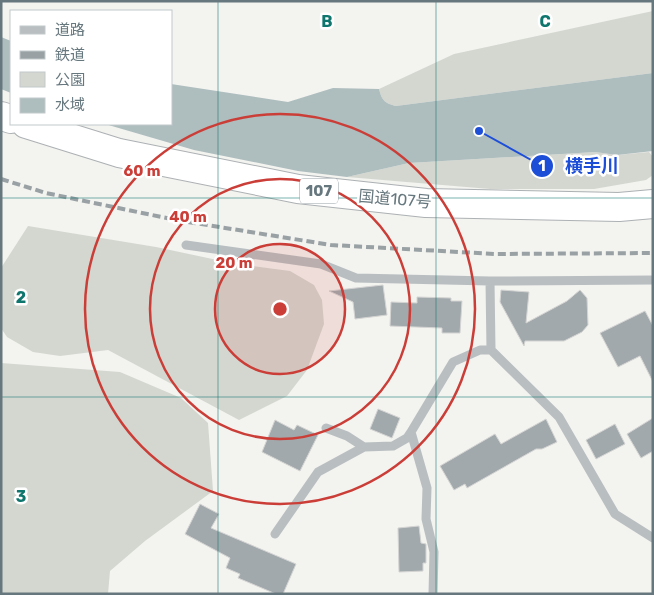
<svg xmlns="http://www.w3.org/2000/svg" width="654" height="595" font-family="Rubik,'Noto Sans JP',sans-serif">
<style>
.green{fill:#d4d7d0}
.water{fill:#aebdbe}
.building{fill:#a1a9ac;stroke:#d4d4d3}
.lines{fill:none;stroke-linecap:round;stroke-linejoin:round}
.highway-casing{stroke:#adb1b3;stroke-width:30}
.minor{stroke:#b9bec0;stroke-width:9}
.highway{stroke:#fff;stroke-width:28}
.rail{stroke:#99a1a4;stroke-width:4;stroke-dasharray:8 4;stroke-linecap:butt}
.grid{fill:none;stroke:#0f766e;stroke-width:1;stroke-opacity:0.55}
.ring{fill:none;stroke:#cb3e38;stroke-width:2.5}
.labels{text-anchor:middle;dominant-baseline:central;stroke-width:5;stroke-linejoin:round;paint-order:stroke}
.shield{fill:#fff;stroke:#94a0a4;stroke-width:1}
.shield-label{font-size:15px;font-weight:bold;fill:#66777d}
.street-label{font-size:16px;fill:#66777d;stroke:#fff}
.grid-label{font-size:16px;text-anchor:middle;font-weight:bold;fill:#0f766e;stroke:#fff;stroke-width:5;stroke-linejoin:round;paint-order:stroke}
.centre{fill:#cb3e38;stroke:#fff;stroke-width:2.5}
.ring-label{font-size:15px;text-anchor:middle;font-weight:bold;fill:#cb3e38;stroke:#fff;stroke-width:5;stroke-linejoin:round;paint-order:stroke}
.leader{fill:none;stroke:#1d4ed8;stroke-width:2}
.callout-dot{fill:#1d4ed8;stroke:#fff;stroke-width:2}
.mark-label{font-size:15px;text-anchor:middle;font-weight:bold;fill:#fff}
.callout-label{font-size:18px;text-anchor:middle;font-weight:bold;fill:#1d4ed8;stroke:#fff;stroke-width:5;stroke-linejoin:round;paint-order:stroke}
</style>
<rect width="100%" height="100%" fill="#f3f3f0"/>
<path class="green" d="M653,11V73L396,106C384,103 382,100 379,89L454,54Z
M595,152L617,155L649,152L653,157V175L646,180L594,189H490L347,177L409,163Z
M28,226L156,247L236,264L290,271L314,285L322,300L324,324L307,370L287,396L239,420L108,350L60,356L33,352L7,337L1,328V268Z
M1,363L120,372L181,398L208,423L213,491L145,541L110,571L108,594H1Z"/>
<path class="water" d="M1,37L11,41V93L1,89Z
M653,73V151L617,155L595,152L409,163L347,177L298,171L194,150L105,124H171V84L288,102L333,88L379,89C382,100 384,103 396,106Z"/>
<path class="building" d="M383,285L387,315L355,319L353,302L329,291Z
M501,290L529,292L526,323L567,301L580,290L587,298L588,325L582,332L564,341H525L524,346L500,302Z
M417,297L451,298V301H462L460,333H442V328L390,326L391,302L417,303Z
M645,311L653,326V382L640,356L618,367L600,333Z
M378,409L400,418L392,438L370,429Z
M653,418V451L641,458L627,434Z
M546,419L557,442L542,449H536L467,488L465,484L454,490L440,466L495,434L501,444Z
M275,420L294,430L297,425L318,435L300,471L262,452Z
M615,424L625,444L596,459L586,440Z
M200,504L219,514L211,528L296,564L283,594H276L238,578L240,574L226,568L230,558L185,534Z
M419,526L421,543L426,544V563H423V571L399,572L398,528Z"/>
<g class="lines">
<g class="highway-casing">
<path id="highway" d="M1,116L11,119
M26,124L119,153L298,189L426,203L619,207L653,204"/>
</g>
<path class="minor" d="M186,245L321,264L356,278L490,281
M653,280L490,281L491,350L559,417L615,514L653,538
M326,428L347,436L364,447
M275,534L318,472L364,447L393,446L407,438L411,432
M433,594L434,552L426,519L427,488L411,432L453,362L480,350H491"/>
<use href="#highway" class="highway"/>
<path class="rail" d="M1,179L46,193L176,220L331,245L496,254L653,253"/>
</g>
<path class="grid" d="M218,1V594M436,1V594M1,198H653M1,397H653"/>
<circle cx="280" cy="309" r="65" fill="#cb3e38" fill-opacity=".12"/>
<g class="ring">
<circle cx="280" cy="309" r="65"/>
<circle cx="280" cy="309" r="130"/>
<circle cx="280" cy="309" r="195"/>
</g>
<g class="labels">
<rect class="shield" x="300" y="178.5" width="38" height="25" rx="4"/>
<g class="shield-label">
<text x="319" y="191">107</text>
</g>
<g class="street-label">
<text transform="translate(395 199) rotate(5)">国道107号</text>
</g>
</g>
<g class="grid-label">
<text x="327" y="27">B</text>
<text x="545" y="27">C</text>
<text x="21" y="303">2</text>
<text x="21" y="502">3</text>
</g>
<circle cx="280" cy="309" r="8" class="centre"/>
<g class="ring-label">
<text x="142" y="176">60 m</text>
<text x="188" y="222">40 m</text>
<text x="234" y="268">20 m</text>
</g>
<path class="leader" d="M479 131L542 166"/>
<g class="callout-dot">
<circle cx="479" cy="131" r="5"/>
<circle cx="542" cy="166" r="12"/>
</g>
<g class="mark-label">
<text x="542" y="171">1</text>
</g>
<g class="callout-label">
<text x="592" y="172">横手川</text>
</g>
<rect width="654" height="595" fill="none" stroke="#66777d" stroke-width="5"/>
<rect x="10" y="10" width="162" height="115" fill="#ffffff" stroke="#c2c9cb"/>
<rect x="20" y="26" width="25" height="8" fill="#b9bec0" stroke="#c2c9cb"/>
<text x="55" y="35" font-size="15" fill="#66777d">道路</text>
<rect x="20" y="51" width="25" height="8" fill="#99a1a4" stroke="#c2c9cb"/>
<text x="55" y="60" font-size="15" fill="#66777d">鉄道</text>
<rect x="20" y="72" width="25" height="15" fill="#d4d7d0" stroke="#c2c9cb"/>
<text x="55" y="85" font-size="15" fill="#66777d">公園</text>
<rect x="20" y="98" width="25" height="15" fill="#aebdbe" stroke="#c2c9cb"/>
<text x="55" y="110" font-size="15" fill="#66777d">水域</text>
</svg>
